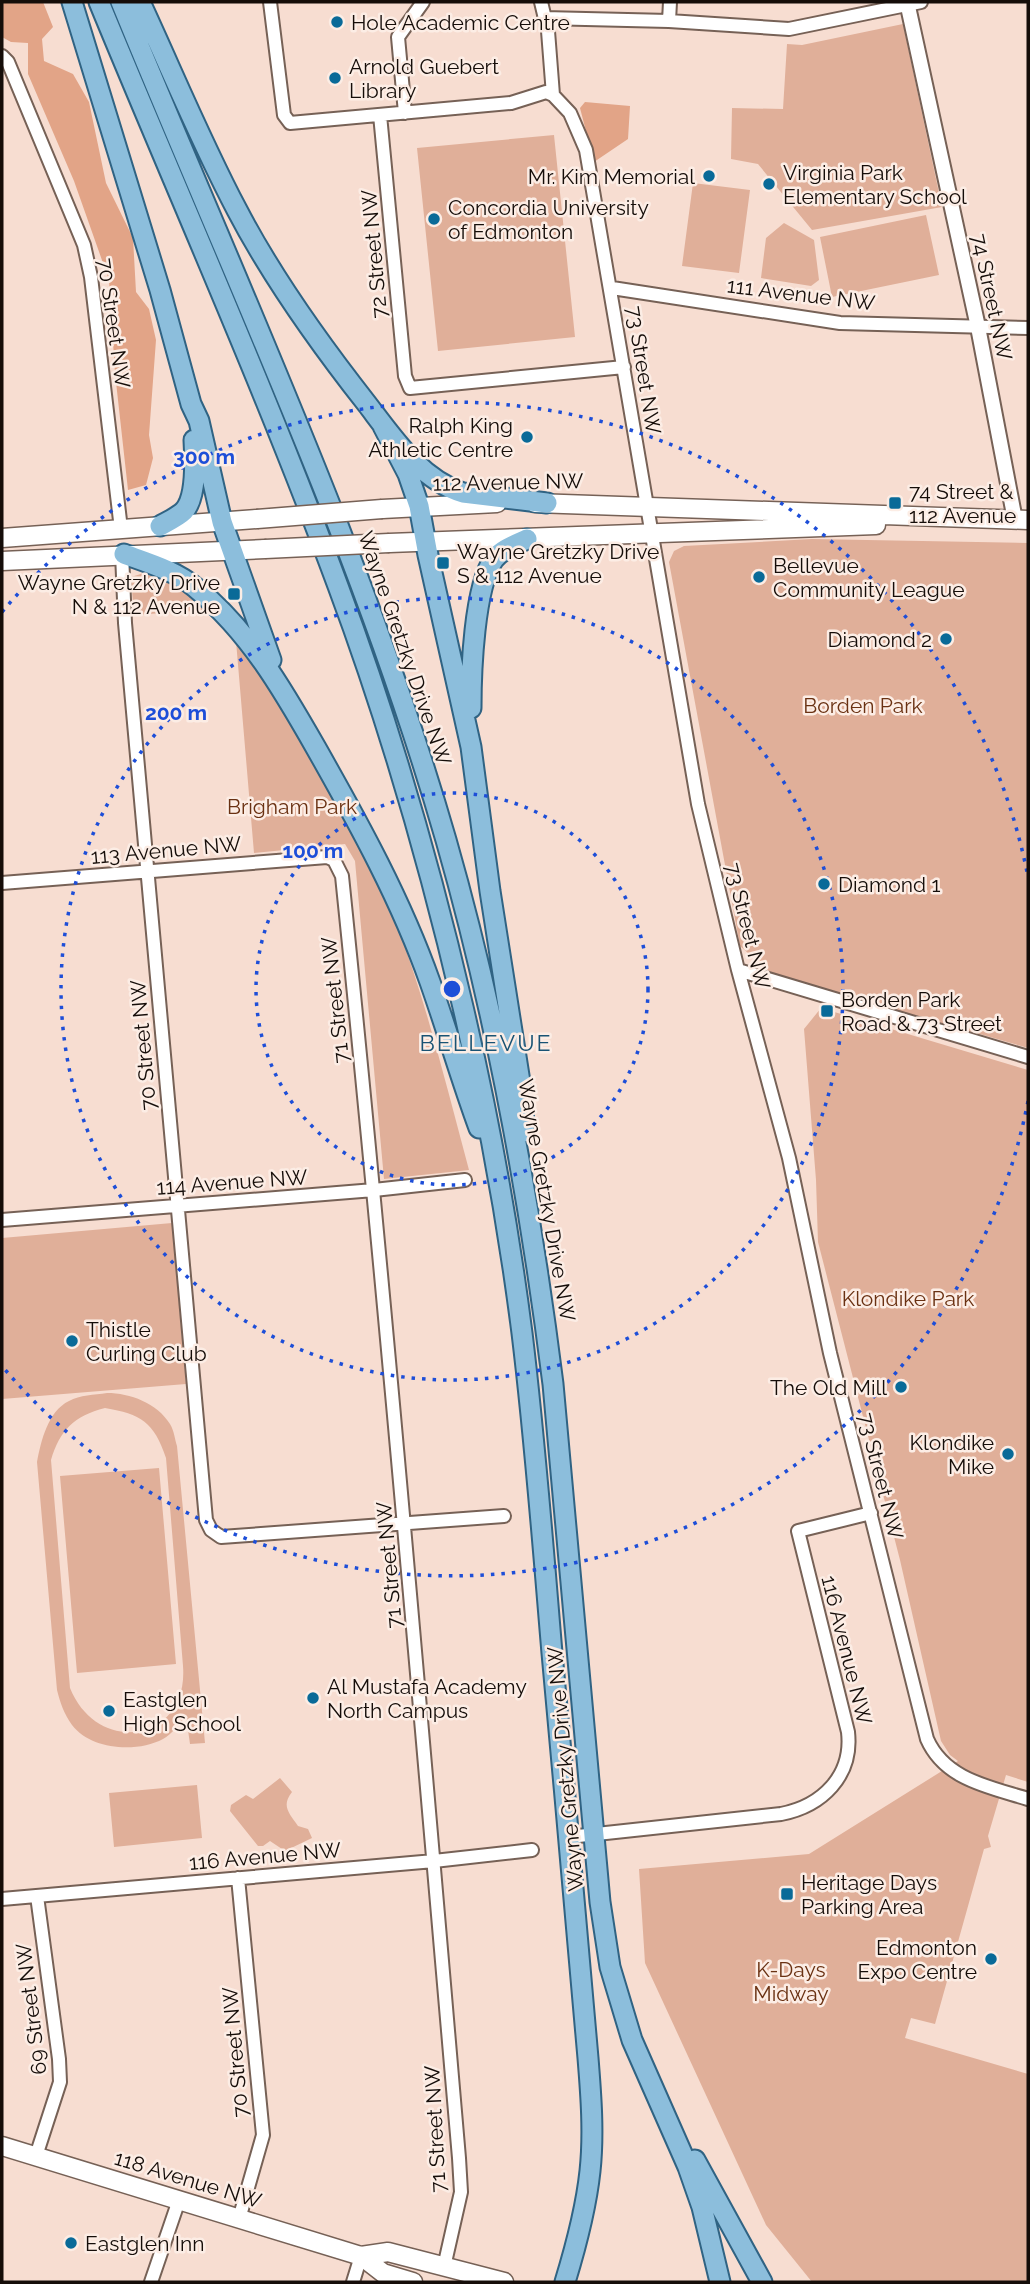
<svg xmlns="http://www.w3.org/2000/svg" width="1030" height="2284" font-family="Raleway,sans-serif">
<style>
.green{fill:#e0af99;fill-rule:evenodd}
.forest{fill:#e2a487}
.lines{fill:none;stroke-linecap:round;stroke-linejoin:round}
.minor-casing{stroke:#766156;stroke-width:16}
.tertiary-casing{stroke:#766156;stroke-width:18}
.secondary-casing{stroke:#766156;stroke-width:21}
.primary-casing{stroke:#306383;stroke-width:23}
.minor{stroke:#fff;stroke-width:12}
.tertiary{stroke:#fff;stroke-width:14}
.secondary{stroke:#fff;stroke-width:18}
.primary{stroke:#8cbedc;stroke-width:19}
.secondary-bridge-casing{stroke:#766156;stroke-width:21;stroke-linecap:butt}
.secondary-bridge{stroke:#fff;stroke-width:18}
.ring{fill:none;stroke:#1d4ed8;stroke-width:3.5;stroke-dasharray:3.5 7}
.poi-dot{fill:#096a98;stroke:#fcede5;stroke-width:2.5}
.labels{text-anchor:middle;dominant-baseline:central;stroke-width:5;stroke-linejoin:round;paint-order:stroke}
.poi-label{font-size:21px;fill:#150d09;stroke:#fcede5;text-anchor:start}
.street-label{font-size:21px;fill:#150d09;stroke:#fcede5}
.park-label{font-size:21px;fill:#6a3112;stroke:#fcede5}
.neighbourhood-label{font-size:23px;letter-spacing:2px;fill:#195374;stroke:#fcede5}
.centre{fill:#1d4ed8;stroke:#fcede5;stroke-width:3.5}
.ring-label{font-size:21px;text-anchor:middle;font-weight:bold;fill:#1d4ed8;stroke:#fcede5;stroke-width:5;stroke-linejoin:round;paint-order:stroke}
</style>
<rect width="100%" height="100%" fill="#f7ddd1"/>
<path class="green" d="M903,24L942,207L812,230L758,164L731,159L732,108L783,109L787,44L802,45Z
M554,135L575,337L438,351L417,148Z
M693,183L750,190L739,273L682,266Z
M926,215L939,275L832,297L820,237Z
M784,223L814,240L819,280L811,286L761,278L766,238Z
M812,539L1028,543V1048L772,974L740,946L669,562L674,551L684,546Z
M144,573L174,584L175,581C231,613 260,669 291,723C314,761 339,798 359,838C412,942 439,1058 469,1170L384,1179L355,861L345,844L254,853L236,641L208,610L134,615L131,577Z
M821,1008L1028,1070V1782L1006,1775L988,1836L991,1847L984,1849L935,2024L911,2018L905,2038L1028,2074V2282H812L766,2225L645,1963L639,1869L809,1854L958,1761L950,1755L941,1741L900,1560L818,1242L816,1180L804,1029Z
M172,1223L186,1384L2,1399V1238Z
M107,1393C130,1393 157,1403 170,1424C174,1430 175,1440 177,1446L205,1743L190,1744L186,1716C179,1724 172,1734 163,1739C137,1753 91,1750 72,1725C64,1714 60,1702 57,1690L37,1462C41,1441 48,1411 69,1401C80,1395 94,1395 107,1393ZM105,1408C141,1414 154,1422 166,1458L183,1666C189,1742 98,1757 70,1688L51,1460C60,1430 74,1416 105,1408Z
M159,1468L176,1664L77,1673L60,1476Z
M280,1778L292,1792C281,1806 289,1813 298,1826L308,1829L312,1838L285,1851L270,1841L263,1846H258L230,1811L231,1805L246,1795L253,1799Z
M197,1785L202,1838L114,1847L109,1793Z"/>
<path class="forest" d="M2,2H43L53,27L42,39L44,61L73,74L89,102L106,183L133,238L136,292L149,309L156,340L149,435L153,458L146,485L128,490L115,373L109,280L74,181L28,74V43L11,42L2,37Z
M585,102L630,106L628,139L594,162L580,108Z"/>
<g class="lines">
<g class="minor-casing">
<path id="minor" d="M270,2L284,115L290,123L511,103L546,92L553,95
M541,2L548,31L553,95
M544,18L669,21L789,29L921,2
M669,21L670,2
M2,56L8,62L84,245L91,277L121,529
M553,95L570,113L586,150L698,804L738,970L789,1158L830,1353L927,1739C945,1780 990,1787 1028,1799
M405,113L398,37L423,2
M380,115L405,376L410,388L624,367
M612,288L840,323L1028,328
M122,554L125,623L206,1520L211,1530L221,1537L504,1516
M2,883L327,857L334,860L342,876C386,1303 422,1730 459,2158L461,2192L444,2267
M738,970L1028,1057
M2,1220L374,1190L465,1180
M569,1837L781,1814C822,1806 853,1776 848,1732L798,1531L871,1513
M238,1878L263,2135L239,2219
M2,1899L434,1861L532,1850
M36,2156L60,2082L59,2059L37,1896
M151,2282L179,2200
M353,2282L361,2256"/>
</g>
<g class="tertiary-casing">
<path id="tertiary" d="M907,2L978,327L1015,520"/>
</g>
<g class="secondary-casing">
<path id="secondary" d="M535,503L1028,520
M382,509L497,503
M2,538L257,519
M389,543L876,525
M2,561L265,549
M2,2146L361,2256L383,2273L413,2282
M361,2256L388,2252L504,2282"/>
</g>
<g class="primary-casing">
<path id="primary" d="M72,2L160,290L191,404L199,421L222,522L271,660
M99,2C179,196 265,389 338,586C389,723 430,865 463,1007C488,1114 508,1223 522,1333C535,1439 543,1546 552,1653C564,1788 577,1923 588,2058C591,2095 594,2134 590,2171C586,2209 576,2246 565,2282
M121,2C234,279 363,552 446,840C497,1018 530,1201 553,1384L600,1902L610,1967L632,2040L688,2167L702,2207L720,2282
M140,2C172,71 201,142 237,210C273,279 319,343 367,404C393,438 421,480 463,493L547,503
M383,426L408,474L419,506L428,555L471,747L490,891L523,1101L524,1132
M160,526C167,522 178,517 184,511C197,497 195,458 194,440
M124,554C149,563 176,571 196,588C249,631 283,690 316,748C359,824 401,900 430,982C447,1030 461,1079 479,1128
M471,708C471,673 474,586 494,559C502,549 516,544 527,539
M695,2160L762,2282"/>
</g>
<use href="#minor" class="minor"/>
<use href="#tertiary" class="tertiary"/>
<use href="#secondary" class="secondary"/>
<use href="#primary" class="primary"/>
<g class="secondary-bridge-casing">
<path id="secondary-bridge" d="M257,519L382,509
M265,549L389,543"/>
</g>
<use href="#secondary-bridge" class="secondary-bridge"/>
</g>
<g class="ring">
<circle cx="452" cy="989" r="196"/>
<circle cx="452" cy="989" r="391"/>
<path d="M1028 1101A587 587 0 0 1 2 1366M2 612A587 587 0 0 1 1028 877"/>
</g>
<g class="poi-dot">
<circle cx="337" cy="22" r="7"/>
<circle cx="335" cy="78" r="7"/>
<circle cx="709" cy="176" r="7"/>
<circle cx="769" cy="184" r="7"/>
<circle cx="434" cy="219" r="7"/>
<circle cx="527" cy="437" r="7"/>
<rect x="888" y="496" width="14" height="14" rx="3.5"/>
<rect x="436" y="556" width="14" height="14" rx="3.5"/>
<circle cx="759" cy="577" r="7"/>
<rect x="227" y="587" width="14" height="14" rx="3.5"/>
<circle cx="946" cy="639" r="7"/>
<circle cx="824" cy="884" r="7"/>
<rect x="820" y="1004" width="14" height="14" rx="3.5"/>
<circle cx="72" cy="1341" r="7"/>
<circle cx="901" cy="1387" r="7"/>
<circle cx="1008" cy="1454" r="7"/>
<circle cx="313" cy="1698" r="7"/>
<circle cx="109" cy="1711" r="7"/>
<rect x="780" y="1887" width="14" height="14" rx="3.5"/>
<circle cx="991" cy="1959" r="7"/>
<circle cx="71" cy="2243" r="7"/>
</g>
<g class="labels">
<g class="poi-label">
<text x="351" y="22">Hole Academic Centre</text>
<text x="349" y="66">Arnold Guebert<tspan x="349" dy="24">Library</tspan></text>
<text x="783" y="172">Virginia Park<tspan x="783" dy="24">Elementary School</tspan></text>
<text x="695" y="176" text-anchor="end">Mr. Kim Memorial</text>
<text x="448" y="207">Concordia University<tspan x="448" dy="24">of Edmonton</tspan></text>
<text x="513" y="425" text-anchor="end">Ralph King<tspan x="513" dy="24">Athletic Centre</tspan></text>
<text x="909" y="491">74 Street &amp;<tspan x="909" dy="24">112 Avenue</tspan></text>
<text x="457" y="551">Wayne Gretzky Drive<tspan x="457" dy="24">S &amp; 112 Avenue</tspan></text>
<text x="773" y="565">Bellevue<tspan x="773" dy="24">Community League</tspan></text>
<text x="220" y="582" text-anchor="end">Wayne Gretzky Drive<tspan x="220" dy="24">N &amp; 112 Avenue</tspan></text>
<text x="932" y="639" text-anchor="end">Diamond 2</text>
<text x="838" y="884">Diamond 1</text>
<text x="841" y="999">Borden Park<tspan x="841" dy="24">Road &amp; 73 Street</tspan></text>
<text x="86" y="1329">Thistle<tspan x="86" dy="24">Curling Club</tspan></text>
<text x="887" y="1387" text-anchor="end">The Old Mill</text>
<text x="994" y="1442" text-anchor="end">Klondike<tspan x="994" dy="24">Mike</tspan></text>
<text x="327" y="1686">Al Mustafa Academy<tspan x="327" dy="24">North Campus</tspan></text>
<text x="123" y="1699">Eastglen<tspan x="123" dy="24">High School</tspan></text>
<text x="801" y="1882">Heritage Days<tspan x="801" dy="24">Parking Area</tspan></text>
<text x="977" y="1947" text-anchor="end">Edmonton<tspan x="977" dy="24">Expo Centre</tspan></text>
<text x="85" y="2243">Eastglen Inn</text>
</g>
<g class="street-label">
<text transform="translate(374 254) rotate(-95)">72 Street NW</text>
<text transform="translate(801 294) rotate(7)">111 Avenue NW</text>
<text transform="translate(992 297) rotate(78)">74 Street NW</text>
<text transform="translate(114 323) rotate(82)">70 Street NW</text>
<text transform="translate(644 370) rotate(81)">73 Street NW</text>
<text transform="translate(508 482) rotate(-1)">112 Avenue NW</text>
<text transform="translate(405 648) rotate(71)">Wayne Gretzky Drive NW</text>
<text transform="translate(166 850) rotate(-5)">113 Avenue NW</text>
<text transform="translate(748 926) rotate(76)">73 Street NW</text>
<text transform="translate(335 1000) rotate(-96)">71 Street NW</text>
<text transform="translate(143 1045) rotate(-95)">70 Street NW</text>
<text transform="translate(232 1182) rotate(-4)">114 Avenue NW</text>
<text transform="translate(547 1200) rotate(80)">Wayne Gretzky Drive NW</text>
<text transform="translate(881 1476) rotate(76)">73 Street NW</text>
<text transform="translate(389 1565) rotate(-95)">71 Street NW</text>
<text transform="translate(847 1650) rotate(76)">116 Avenue NW</text>
<text transform="translate(565 1769) rotate(-95)">Wayne Gretzky Drive NW</text>
<text transform="translate(265 1856) rotate(-5)">116 Avenue NW</text>
<text transform="translate(31 2009) rotate(-97)">69 Street NW</text>
<text transform="translate(235 2052) rotate(-95)">70 Street NW</text>
<text transform="translate(435 2129) rotate(-93)">71 Street NW</text>
<text transform="translate(188 2179) rotate(17)">118 Avenue NW</text>
</g>
<g class="park-label">
<text x="863" y="705">Borden Park</text>
<text x="292" y="806">Brigham Park</text>
<text x="908" y="1298">Klondike Park</text>
<text x="791" y="1969">K-Days<tspan x="791" dy="24">Midway</tspan></text>
</g>
<g class="neighbourhood-label">
<text x="486" y="1042">BELLEVUE</text>
</g>
</g>
<circle cx="452" cy="989" r="10" class="centre"/>
<g class="ring-label">
<text x="204" y="464">300 m</text>
<text x="176" y="720">200 m</text>
<text x="313" y="858">100 m</text>
</g>
<rect width="1030" height="2284" fill="none" stroke="#150d09" stroke-width="7"/>
</svg>
